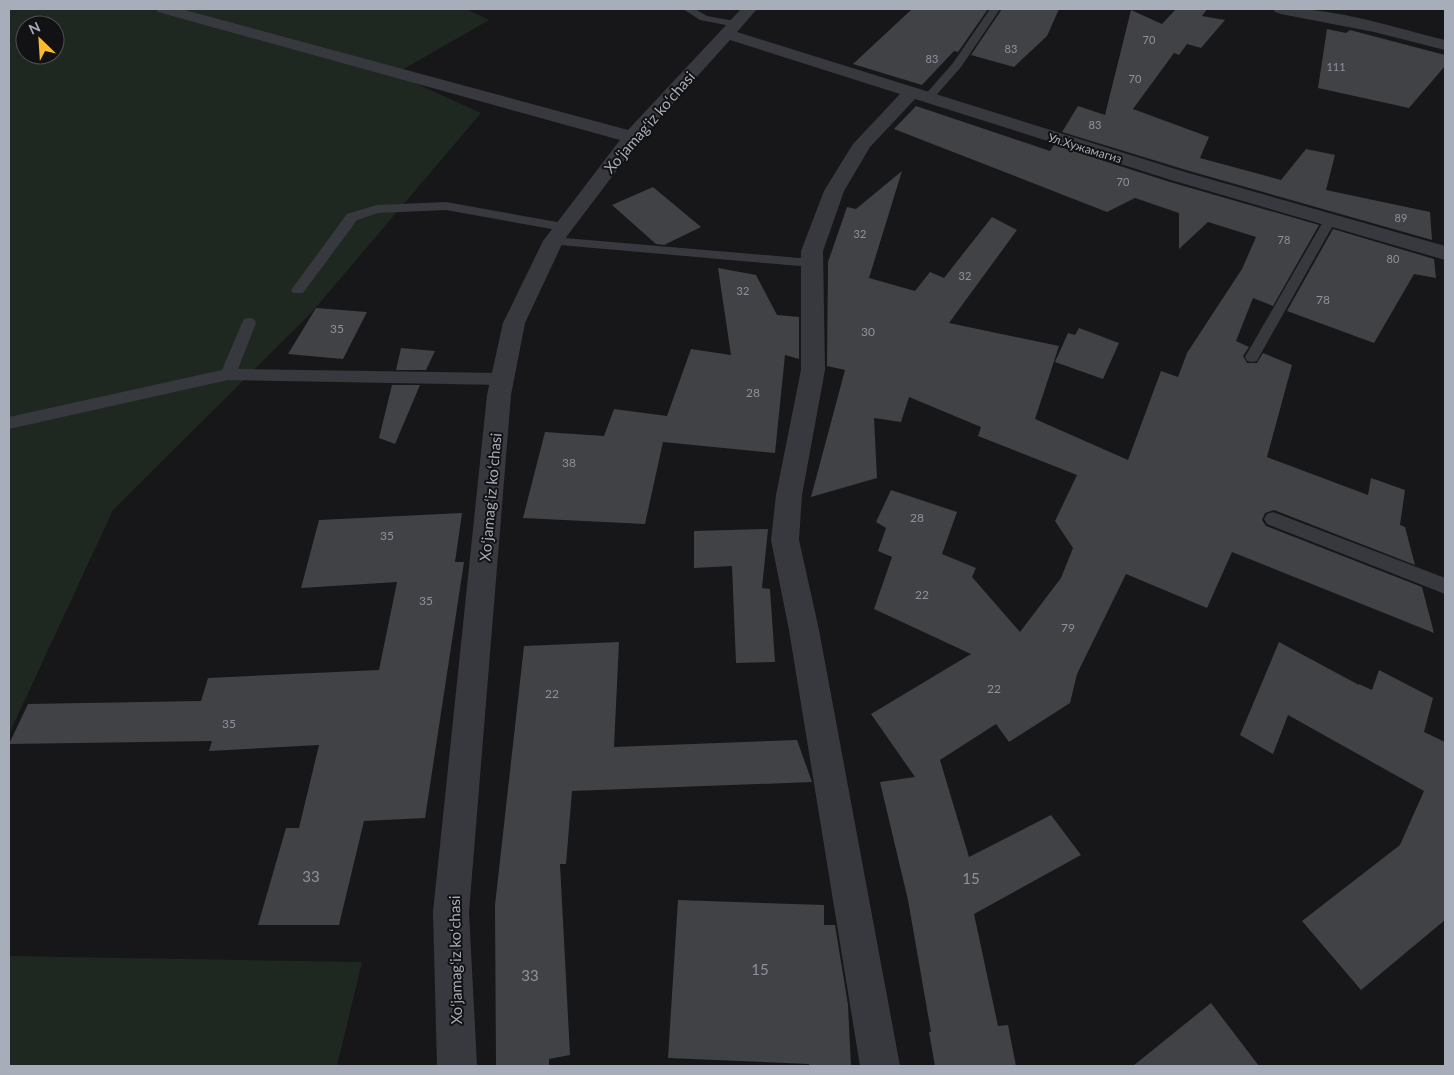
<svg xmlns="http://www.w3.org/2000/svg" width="1454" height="1075" font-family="Lato,sans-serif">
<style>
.green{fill:#1f2820;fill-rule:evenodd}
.building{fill:#414246}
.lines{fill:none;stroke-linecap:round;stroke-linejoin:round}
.lane{fill:#38393f;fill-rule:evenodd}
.street{fill:#38393f;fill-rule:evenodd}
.labels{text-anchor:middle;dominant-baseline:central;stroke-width:4;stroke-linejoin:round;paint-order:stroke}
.far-number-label{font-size:11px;fill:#8e929d}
.far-street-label{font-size:12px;fill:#a8adba;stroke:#121214}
.number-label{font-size:12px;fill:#8e929d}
.street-label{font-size:15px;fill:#a8adba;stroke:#121214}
.near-number-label{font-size:15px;fill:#8e929d}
</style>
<rect width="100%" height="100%" fill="#171719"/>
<path class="green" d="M9,9H466L489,20L395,74L481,113L312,312L113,510L9,734ZM25,25H55V55H25Z
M9,956L362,962L337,1066H9Z"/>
<path class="building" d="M912,9H988L958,52L954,51L922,85L853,64Z
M1002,9H1059L1047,36L1014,67L971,55Z
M1176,9H1207L1202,16L1225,20L1201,48L1187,44L1179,55L1174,53L1133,109L1209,137L1200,158L1281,180L1306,149L1335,155L1326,190L1430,212L1432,240L1186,170L1062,132L1078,106L1105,115L1131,10L1162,24Z
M1327,29L1346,33L1350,30L1445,55V66L1409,108L1318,88Z
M916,106L1050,151L1054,145L1170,182L1319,225L1273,306L1253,298L1236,341L1249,347L1243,356L1247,363H1257L1263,353L1292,365L1267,457L1368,495L1371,478L1405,490L1400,525L1405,527L1415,565L1274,510L1265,513L1262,520L1266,526L1422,587L1434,633L1232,552L1207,608L1126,574L1077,674L1070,703L1009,742L996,724L940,760L969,857L1051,815L1081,855L974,914L998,1026L1008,1025L1016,1066H935L929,1032H931L908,900L880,782L915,777L871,714L971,654L874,609L892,557L878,551L886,528L876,522L891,490L957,512L942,554L976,568L972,577L1020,632L1061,578L1073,548L1055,521L1077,475L978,436L981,427L909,397L901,422L874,418L877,478L811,497L845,370L827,366L828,262L847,207L856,209L902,171L869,278L915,291L930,272L944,278L992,217L1017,230L949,323L1059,346L1035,419L1128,460L1161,371L1178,377L1187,353L1242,269L1256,237L1208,222L1179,249V213L1135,198L1107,212L894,129Z
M653,187L701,227L664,245L656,244L612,205Z
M1333,229L1434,259L1436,278L1414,274L1374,343L1287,311Z
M718,268L756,275L777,315L799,317V359L785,355L775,453L663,442L645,524L523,518L545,432L604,436L614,409L667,416L691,349L731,355Z
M316,308L367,312L343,359L288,354Z
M1079,328L1119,343L1103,379L1055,362L1068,333L1075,335Z
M401,348L435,351L426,370H396Z
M392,385H420L395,444L379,438Z
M462,513L455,562H464L425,818L364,821L339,925H258L286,828H299L319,745L209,751L212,741L9,744L28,704L201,701L208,678L379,670L397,582L301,588L319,520Z
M768,529L762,588L770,589L775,662L736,663L732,566L694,568V531Z
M619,642L614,747L797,740L812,782L572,791L566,864H560L570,1055L549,1059V1066H496L495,905L524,646Z
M1279,642L1359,685V684L1372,690L1379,670L1433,698L1424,732L1445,742V920L1361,990L1302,921L1400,845L1424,791L1288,715L1273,754L1240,735Z
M678,900L824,905V925H835L848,1005L851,1066H809V1064L668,1058Z
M1211,1003L1259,1066H1133Z"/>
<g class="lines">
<path class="lane" d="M683,9H695L707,16L740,22L741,24L736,27L700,20Z
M990,9H1000L961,67L932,100H924L922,98L924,96L953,63Z
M446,202L563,223L570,227L563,231L446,210L378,213L357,220L303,293H293L291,290L347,214L377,205Z
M1330,216L1336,220L1259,357L1257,361L1252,362L1247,361L1245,357L1324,220Z
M553,237L811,259L816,260L818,263L816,266L811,267L548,244L546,241L548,238Z
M249,318L254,319L256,323L238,369L502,373L507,375L510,379L507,383L502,385L228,380L9,429V417L222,370L242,323L244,319Z
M1273,512L1445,578V594L1267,524L1264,519L1267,514Z"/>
<path class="street" d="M156,9H181L628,130L741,9H757L737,32L1185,172L1445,246V260L1171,180L915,99L870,147L844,191L823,251L825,370L802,495L799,540L819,630L900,1066H860L789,630L771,540L776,495L801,370V251L824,191L853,144L900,94L730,40L639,141L570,232L563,242L525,323L511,395L469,912L477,1066H437L433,912L487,395L503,323L543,241L620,140L158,12Z
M1273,9C1327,5 1392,27 1445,40V50L1374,32L1281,14L1275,12Z"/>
</g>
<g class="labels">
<g class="far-number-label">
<text x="1149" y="39">70</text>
<text x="1011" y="48">83</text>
<text x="932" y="58">83</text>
<text x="1336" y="66">111</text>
<text x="1135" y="78">70</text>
<text x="1095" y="124">83</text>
<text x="1123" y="181">70</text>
<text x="1401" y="217">89</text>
<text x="860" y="233">32</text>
<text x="1284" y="239">78</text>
<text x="1393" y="258">80</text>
<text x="965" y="275">32</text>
<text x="743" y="290">32</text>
</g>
<g class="far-street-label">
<text transform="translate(1085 148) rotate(17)">Ул.Хужамагиз</text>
</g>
<g class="number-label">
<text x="1323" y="299">78</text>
<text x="337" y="328">35</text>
<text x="868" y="331">30</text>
<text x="753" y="392">28</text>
<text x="569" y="462">38</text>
<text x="917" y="517">28</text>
<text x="387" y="535">35</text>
<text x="922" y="594">22</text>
<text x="426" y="600">35</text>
<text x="1068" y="627">79</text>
<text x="994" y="688">22</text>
<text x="552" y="693">22</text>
<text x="229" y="723">35</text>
</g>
<g class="street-label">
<text transform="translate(649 122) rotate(-49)">Xoʻjamagʻiz koʻchasi</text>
<text transform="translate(490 497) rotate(-85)">Xoʻjamagʻiz koʻchasi</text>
<text transform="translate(455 960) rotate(-91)">Xoʻjamagʻiz koʻchasi</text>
</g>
<g class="near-number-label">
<text x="311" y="876">33</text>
<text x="971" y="878">15</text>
<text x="760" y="969">15</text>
<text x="530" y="975">33</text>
</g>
</g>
<rect width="1454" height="1075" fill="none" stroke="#a8adba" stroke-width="20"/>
<g transform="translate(40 40) rotate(335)"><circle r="24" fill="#121214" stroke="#4e5056"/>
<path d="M0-4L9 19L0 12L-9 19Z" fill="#ffba29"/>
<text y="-8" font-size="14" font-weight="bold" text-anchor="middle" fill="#a8adba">N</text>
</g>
</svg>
